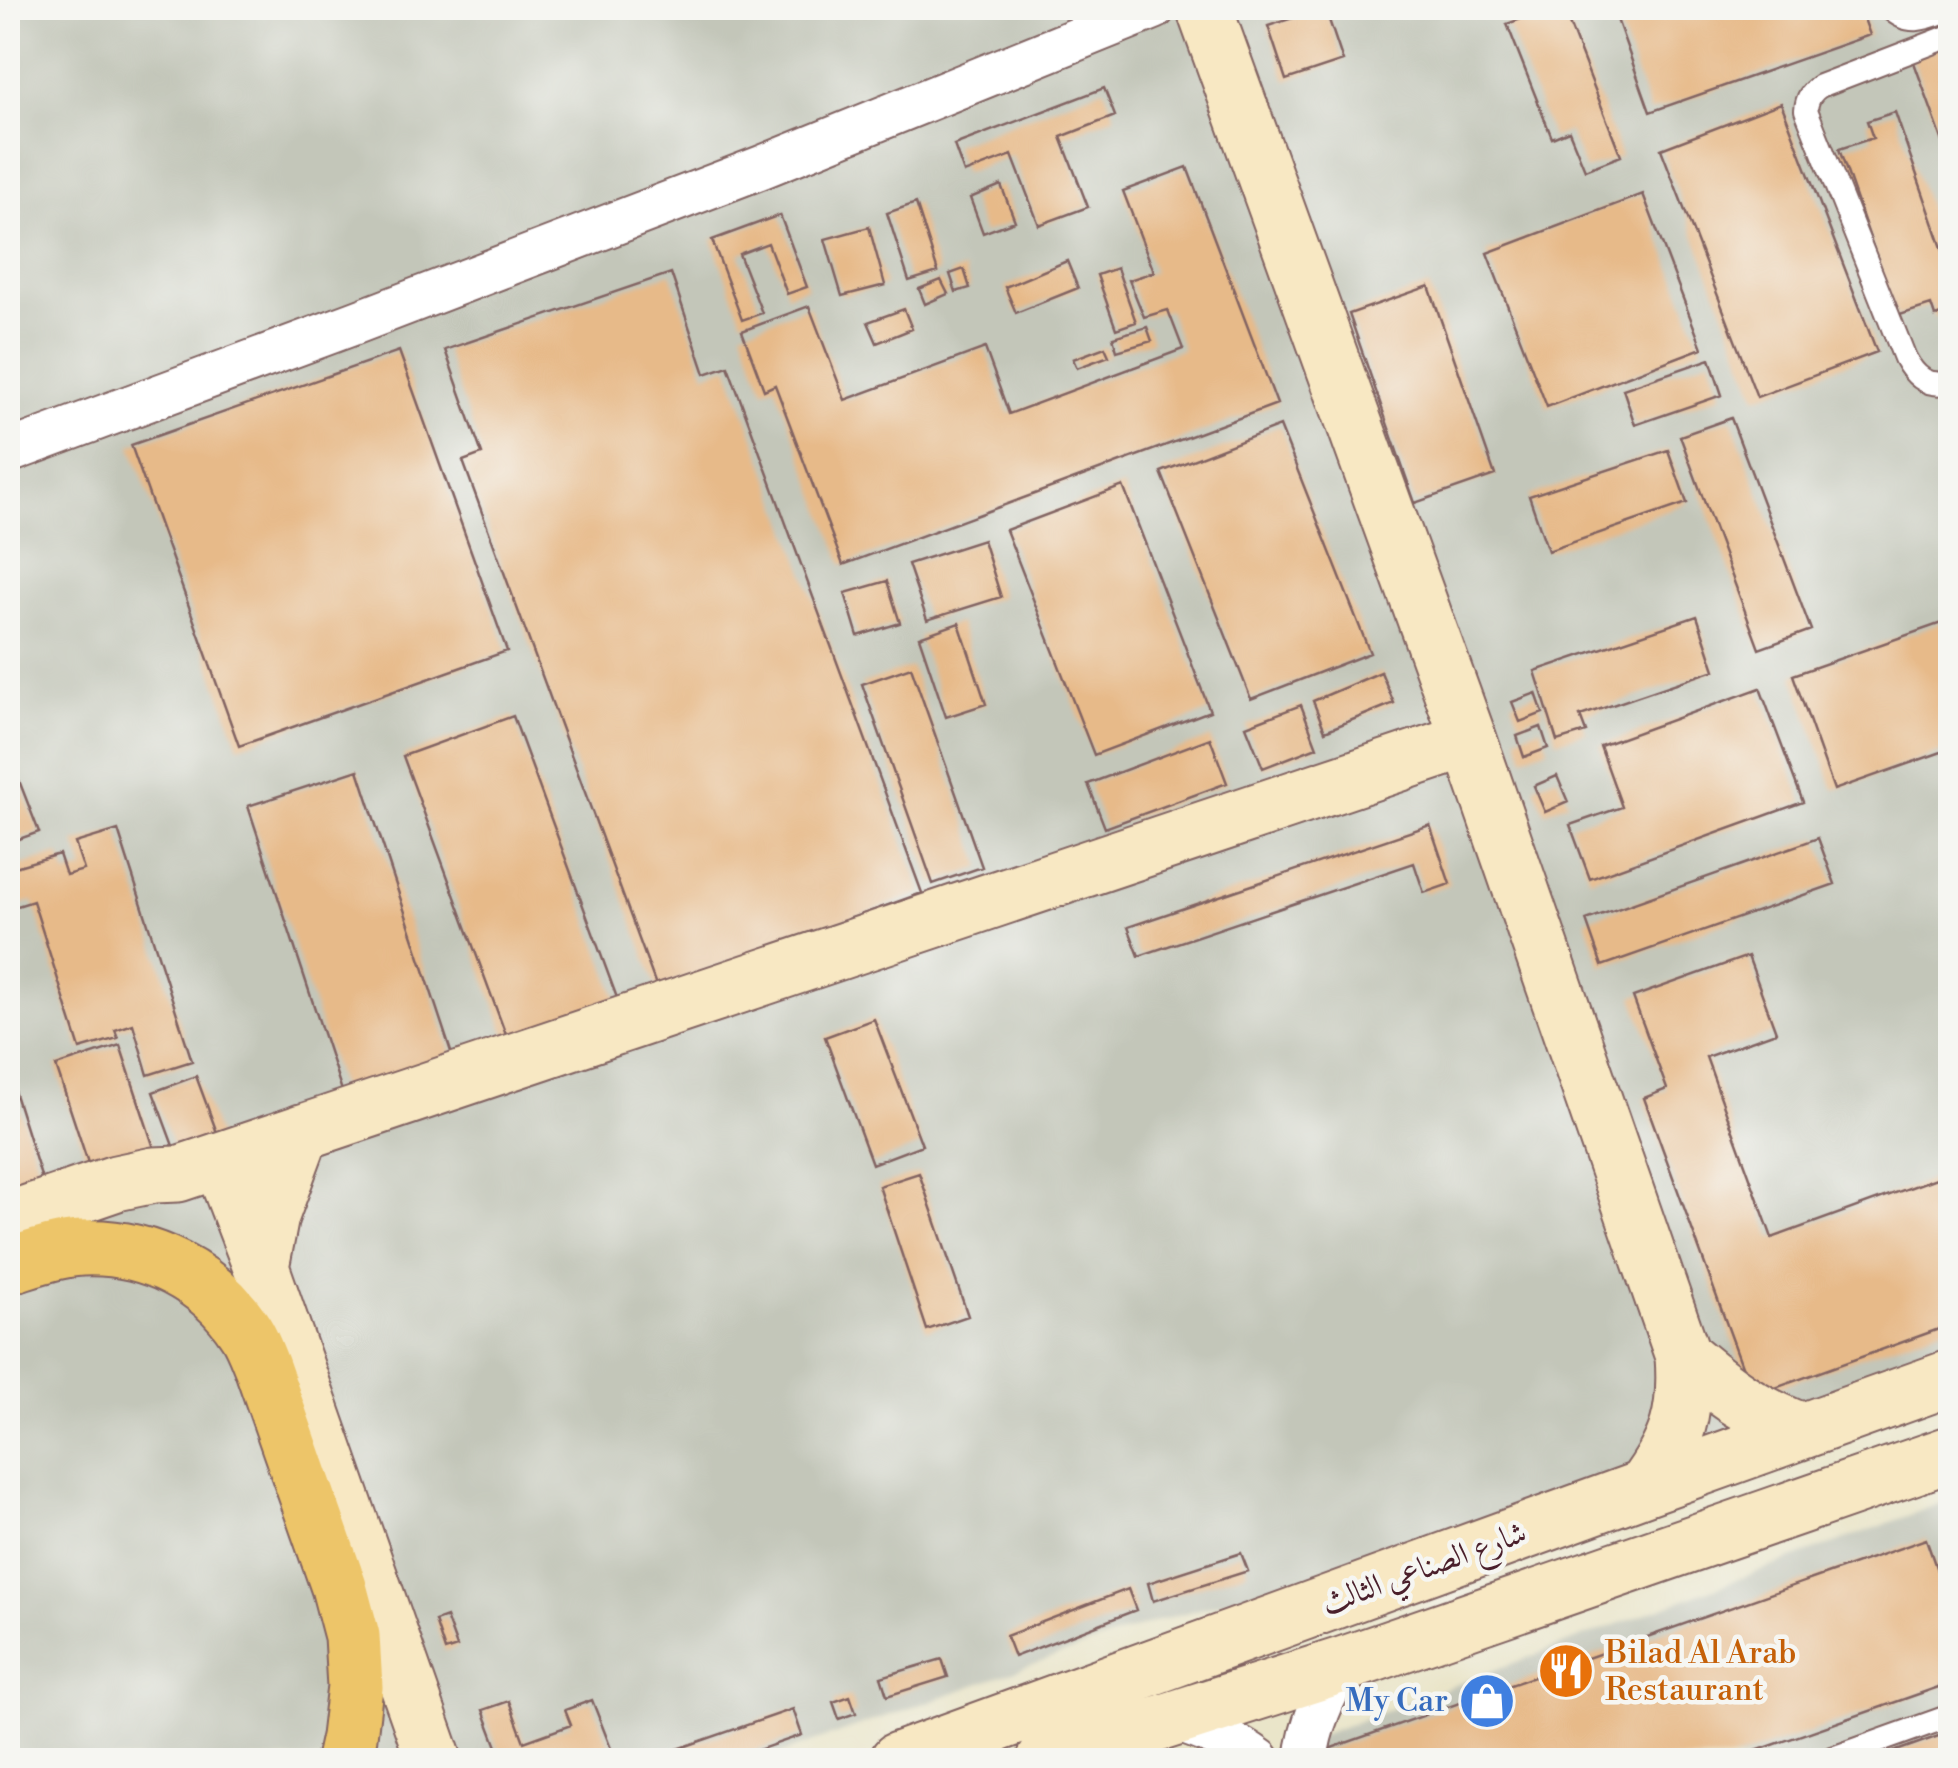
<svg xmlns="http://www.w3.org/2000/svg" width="1958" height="1768" font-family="'Libre Bodoni',Amiri,serif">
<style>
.industrial{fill:#c3c6b9}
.building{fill:#e7ba89}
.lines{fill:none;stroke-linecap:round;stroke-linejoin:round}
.lane-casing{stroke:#826462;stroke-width:26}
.street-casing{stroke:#826462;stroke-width:46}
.secondary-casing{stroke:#826462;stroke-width:59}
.primary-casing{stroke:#826462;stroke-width:59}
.lane{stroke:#fff;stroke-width:22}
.street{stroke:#fff;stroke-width:42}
.secondary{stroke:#f8e8c3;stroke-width:55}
.primary{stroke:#edc569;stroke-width:55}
.labels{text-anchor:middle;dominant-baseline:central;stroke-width:9;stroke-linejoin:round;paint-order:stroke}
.street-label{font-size:32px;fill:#4a1f2b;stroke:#f6f6f2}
.food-label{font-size:32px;fill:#c56008;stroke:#f6f6f2;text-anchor:start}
.shop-label{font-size:32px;fill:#366cbe;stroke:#f6f6f2;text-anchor:end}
</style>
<rect width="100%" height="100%" fill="#f6f6f2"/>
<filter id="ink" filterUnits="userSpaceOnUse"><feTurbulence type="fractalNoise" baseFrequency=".01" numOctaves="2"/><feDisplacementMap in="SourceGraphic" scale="20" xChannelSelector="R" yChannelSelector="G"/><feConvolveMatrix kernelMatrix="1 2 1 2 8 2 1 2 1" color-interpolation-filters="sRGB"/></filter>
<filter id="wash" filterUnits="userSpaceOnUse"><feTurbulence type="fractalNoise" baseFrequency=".0048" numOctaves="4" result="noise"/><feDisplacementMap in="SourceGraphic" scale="40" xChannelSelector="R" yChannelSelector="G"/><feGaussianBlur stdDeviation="2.25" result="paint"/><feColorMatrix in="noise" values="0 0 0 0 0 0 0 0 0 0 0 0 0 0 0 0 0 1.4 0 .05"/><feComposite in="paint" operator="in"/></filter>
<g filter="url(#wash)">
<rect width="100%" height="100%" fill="#eae5c9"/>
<path class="industrial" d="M8,8H1950V1397L1160,1620L762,1760H8Z
M1950,1500V1760H1254Z"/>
<g id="blocks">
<path class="building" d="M1323,8H1325L1343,61L1286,80L1268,26Z
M1551,8H1563L1621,156L1585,170L1569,131L1552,138L1507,24Z
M1613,8H1860L1870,35L1650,112Z
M1948,44L1950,51V161L1912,57Z
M1104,88L1115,116L1061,137L1088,207L1039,225L1012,155L964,173L954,145Z
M1781,103L1877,352L1757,397L1661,149Z
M1895,112L1950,271V312L1935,317L1931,305L1897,316L1839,149L1873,138L1867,121Z
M1187,167L1277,404L843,565L775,385L764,390L742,331L809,306L845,400L985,348L1009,414L1183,349L1168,310L1144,317L1129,280L1154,272L1123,191Z
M1001,185L1015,221L983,233L970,198Z
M1643,194L1702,348L1547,407L1487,253Z
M916,203L938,272L909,281L887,213Z
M780,215L807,287L787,294L768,243L739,254L762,313L742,320L712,240Z
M869,227L885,285L842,296L825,239Z
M1067,261L1078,288L1016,313L1005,287Z
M1117,268L1136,322L1116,329L1097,275Z
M964,269L970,288L956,292L950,274Z
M671,273L705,374L728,366L922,893L657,988L463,461L482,454L445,350Z
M941,280L948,294L925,304L919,289Z
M1429,286L1495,475L1415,503L1349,314Z
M904,309L912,329L877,343L868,322Z
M1147,327L1152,341L1117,351L1113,337Z
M1105,347L1109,356L1077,368L1073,359Z
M399,351L507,651L239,746L131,445Z
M1710,359L1722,395L1635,425L1623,389Z
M1731,418L1811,630L1759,649L1680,436Z
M1280,426L1370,653L1251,699L1161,472Z
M1668,450L1687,503L1548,551L1529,496Z
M1123,486L1210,711L1094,755L1006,530Z
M983,540L1001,597L927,620L908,564Z
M887,581L900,623L858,636L845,593Z
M1697,616L1715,670L1580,716L1586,732L1557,741L1535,671Z
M1950,620V749L1834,790L1793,675Z
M959,623L986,704L946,717L919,637Z
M911,667L982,867L933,884L862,684Z
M1381,672L1394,703L1325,731L1313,701Z
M1760,688L1803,802L1590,879L1570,825L1622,807L1600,746Z
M1536,693L1543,713L1520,722L1512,702Z
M1301,705L1317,747L1263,768L1246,726Z
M513,716L620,1006L510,1046L403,756Z
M1541,727L1548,748L1524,757L1517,736Z
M1210,738L1227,783L1105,828L1088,784Z
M358,770L455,1064L345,1100L248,806Z
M1557,776L1568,802L1545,812L1534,786Z
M18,778L39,832L8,843V782Z
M1430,825L1450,884L1424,893L1414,863L1139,956L1128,927Z
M118,830L192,1061L148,1075L133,1024L115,1030L118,1038L80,1049L33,901L8,909V869L59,854L66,875L84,870L75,843Z
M1818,838L1835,884L1602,966L1586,920Z
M1748,956L1776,1032L1706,1057L1772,1238L1950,1173V1325L1753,1396L1644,1098L1667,1089L1633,997Z
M874,1019L922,1145L872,1164L825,1037Z
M120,1045L155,1151L91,1172L56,1066Z
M8,1072L46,1192L8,1193Z
M196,1076L219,1138L176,1154L153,1092Z
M919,1173L968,1316L927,1330L879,1186Z
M1926,1539L1950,1607V1683L1730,1760H1323L1320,1752Z
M1241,1553L1248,1571L1153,1601L1148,1583Z
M1128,1589L1136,1610L1014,1657L1006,1636Z
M446,1617L457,1647L445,1651L435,1621Z
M942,1659L948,1677L887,1696L881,1677Z
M850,1696L856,1713L839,1719L833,1702Z
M592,1700L612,1751L586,1760H502L483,1710L509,1701L524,1742L571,1725L565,1710Z
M793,1709L802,1735L729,1760H646Z
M1950,1732V1760H1871Z"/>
</g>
</g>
<g filter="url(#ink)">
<use href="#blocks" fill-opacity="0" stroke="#826462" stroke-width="2.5"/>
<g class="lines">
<g class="lane-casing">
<path id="lane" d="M1890,8C1909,27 1927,18 1950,9
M1950,36L1820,86C1811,92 1807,98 1806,110L1905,358C1915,377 1928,388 1950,382
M1827,1760L1950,1716"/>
</g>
<g class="street-casing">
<path id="street" d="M8,452L355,323L762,167L1154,8
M1175,1720C1205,1730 1234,1741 1259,1760
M1306,1760C1310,1725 1324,1695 1342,1665"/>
</g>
<g class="secondary-casing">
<path id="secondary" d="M1204,8L1469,740L1683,1356C1687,1413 1678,1442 1644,1488
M220,1160L261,1267L434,1760
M8,1220L116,1183L154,1175L178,1174L220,1160L1469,740
M261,1267L271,1216L302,1132
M1683,1356C1724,1391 1752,1412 1802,1431
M898,1760L1644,1488L1950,1378
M1045,1760L1342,1665L1950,1454"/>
</g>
<g class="primary-casing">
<path id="primary" d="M8,1266C31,1259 57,1249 82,1248C148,1245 211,1277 246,1332C253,1343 257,1355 262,1367L339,1587L352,1636L355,1687L349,1737L344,1760"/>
</g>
<use href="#lane" class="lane"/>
<use href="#street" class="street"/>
<use href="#secondary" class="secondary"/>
<use href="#primary" class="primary"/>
</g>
</g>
<defs>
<g id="restaurant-disc" transform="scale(2.875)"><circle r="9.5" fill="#e8710a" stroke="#f6f6f2"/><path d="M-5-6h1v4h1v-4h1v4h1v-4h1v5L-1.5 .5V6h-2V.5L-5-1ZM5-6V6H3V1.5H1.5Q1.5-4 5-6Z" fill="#fff"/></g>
<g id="shop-disc" transform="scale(2.875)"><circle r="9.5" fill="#3f7fe0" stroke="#f6f6f2"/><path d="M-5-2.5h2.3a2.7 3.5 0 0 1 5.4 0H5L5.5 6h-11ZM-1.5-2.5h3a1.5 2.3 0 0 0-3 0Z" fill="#fff"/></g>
</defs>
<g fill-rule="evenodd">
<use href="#restaurant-disc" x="1566" y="1671"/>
<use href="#shop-disc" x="1487" y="1701"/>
</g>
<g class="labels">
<g class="street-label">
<text transform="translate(1424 1568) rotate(-20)">شارع الصناعي الثالث</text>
</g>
<g class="food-label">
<text x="1605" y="1653">Bilad Al Arab<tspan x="1605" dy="37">Restaurant</tspan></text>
</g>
<g class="shop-label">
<text x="1448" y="1701">My Car</text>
</g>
</g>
<rect width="1958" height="1768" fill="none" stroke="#f6f6f2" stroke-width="40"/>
</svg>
